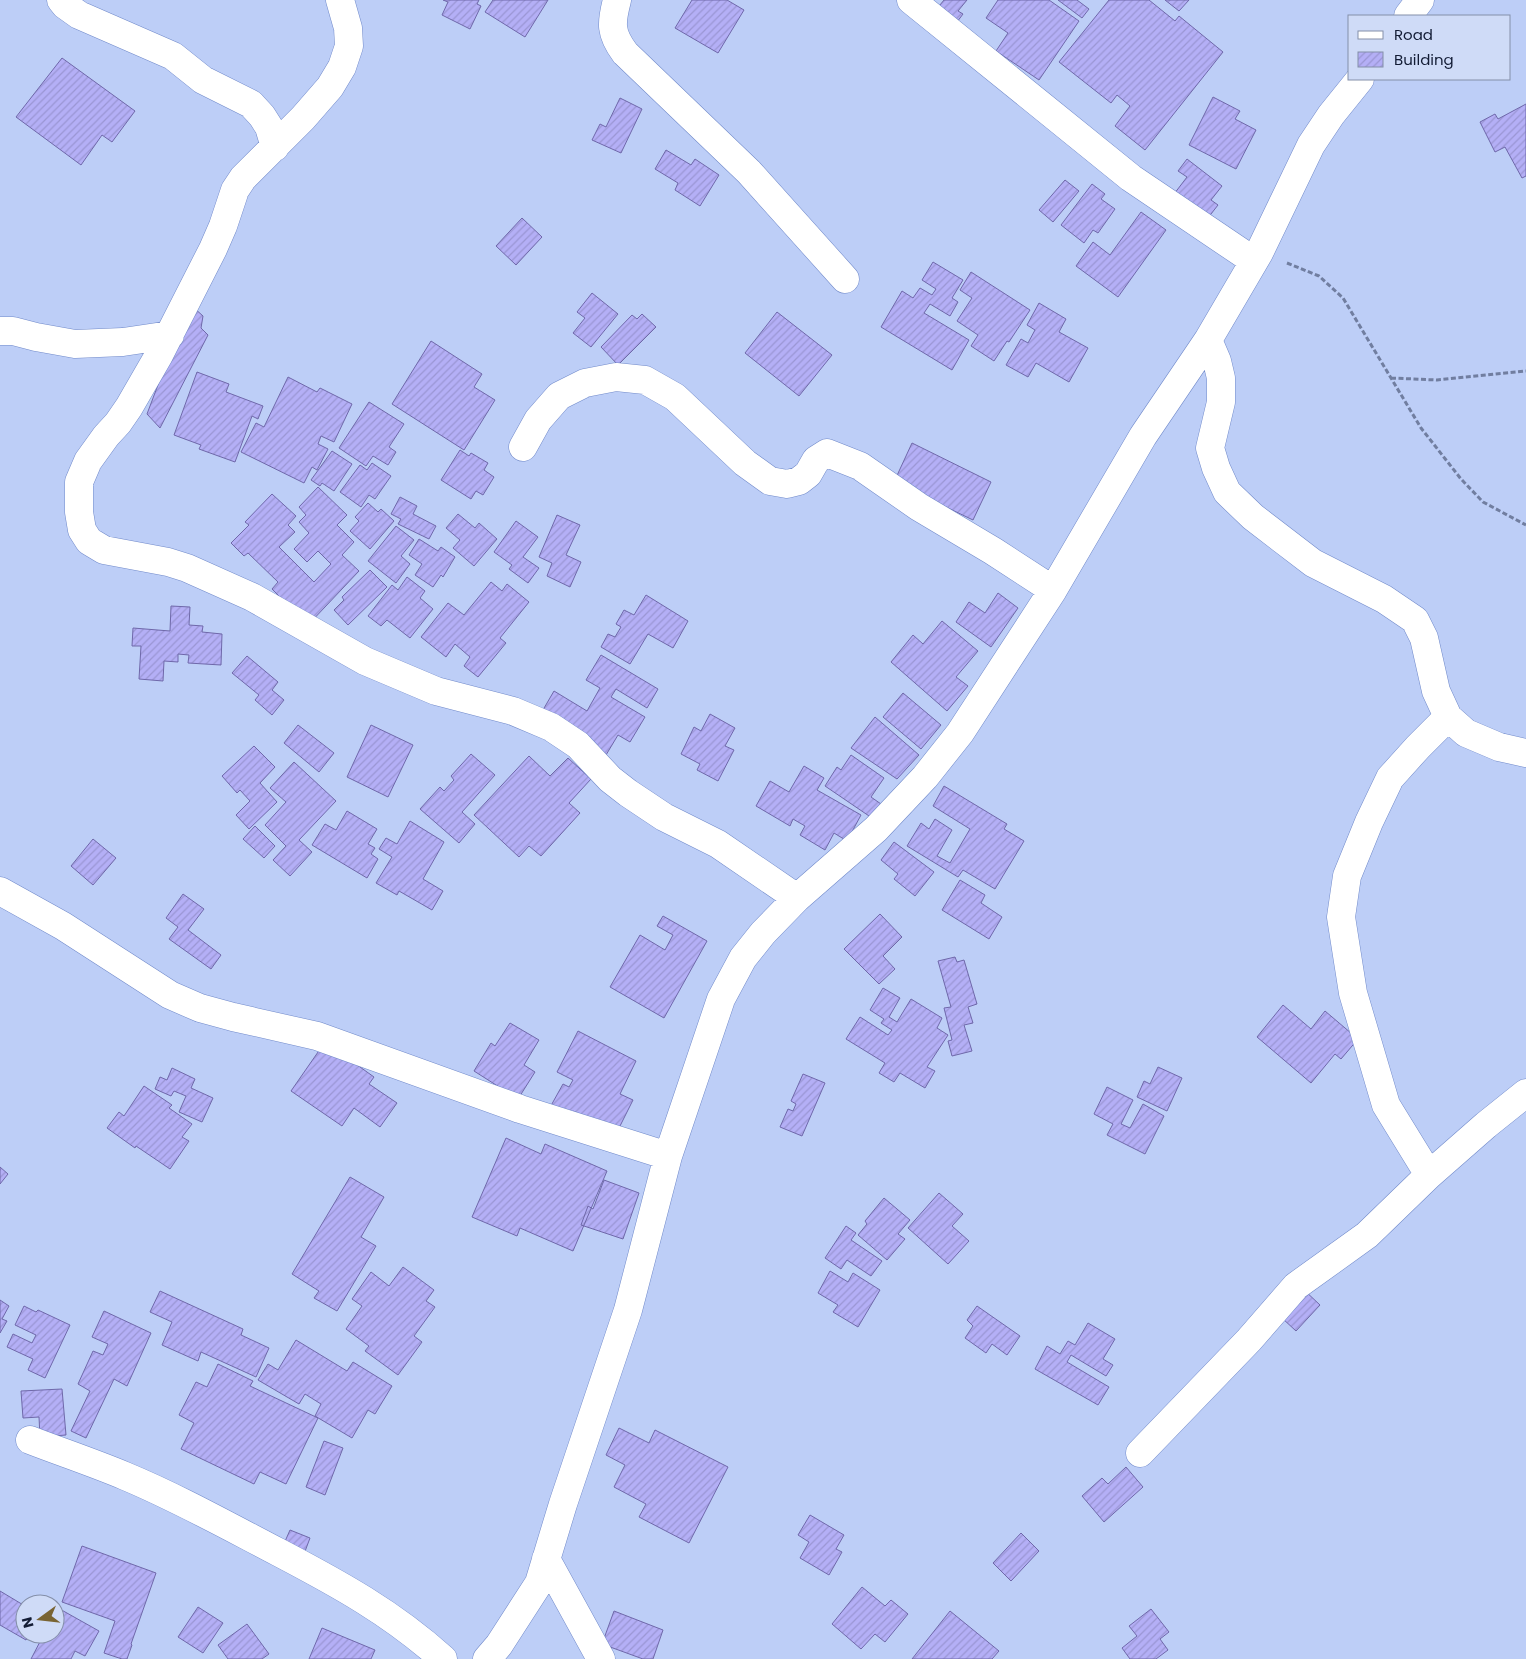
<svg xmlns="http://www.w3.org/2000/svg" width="1526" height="1659" font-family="Poppins,sans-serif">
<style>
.building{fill:url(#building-hatch);stroke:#6f68aa}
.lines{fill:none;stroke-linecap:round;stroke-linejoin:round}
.minor-casing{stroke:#718aca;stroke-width:29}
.path{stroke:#717ea0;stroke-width:3;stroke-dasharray:5 2.5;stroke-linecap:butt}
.minor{stroke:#fff;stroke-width:28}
</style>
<defs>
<pattern id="building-hatch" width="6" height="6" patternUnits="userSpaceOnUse" patternTransform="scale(1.25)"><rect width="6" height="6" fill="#b4aff6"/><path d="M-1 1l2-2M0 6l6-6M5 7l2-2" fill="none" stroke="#9a96d4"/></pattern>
</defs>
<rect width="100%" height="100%" fill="#bdcef7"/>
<path class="building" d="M443,0H479L477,4L481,6L470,29L442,15L448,2Z
M493,0H548L525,37L485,12Z
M692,0H727L744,10L718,53L675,28Z
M944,0H967L958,11L963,14L954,26L935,11Z
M998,0H1049L1079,21L1039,80L996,51L1008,33L986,18Z
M1058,0H1077L1089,9L1082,18Z
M1109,0H1149L1175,21L1179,16L1223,52L1145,150L1115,126L1130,106L1117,95L1111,103L1059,62Z
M1165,0H1189L1179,11Z
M62,58L135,111L112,142L102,135L81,165L16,117Z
M1213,97L1240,111L1235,119L1256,130L1236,169L1189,145Z
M620,98L642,109L621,153L592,140L600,124L606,127Z
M1526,104V176L1522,178L1505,147L1495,152L1480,122L1495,114L1498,119Z
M666,150L691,165L695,159L719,175L700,206L675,190L678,183L655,169Z
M1187,159L1222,186L1211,200L1218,205L1204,223L1171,198L1187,177L1178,171Z
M1065,180L1079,191L1053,222L1039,210Z
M1092,184L1105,194L1101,199L1115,209L1098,233L1093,230L1084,243L1061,225Z
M1141,212L1166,230L1118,297L1076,266L1093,242L1110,255Z
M522,218L542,237L516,265L496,246Z
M933,262L963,280L952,298L958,302L950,316L930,304L924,313L969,340L952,370L881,327L902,291L913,298L920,288L932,295L936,289L922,280Z
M971,272L1030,310L1009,342L1007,341L994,361L971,346L978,335L957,321L972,298L960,290Z
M592,293L618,314L591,347L573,333L585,318L577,312Z
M1039,303L1066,319L1059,332L1088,348L1069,382L1036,363L1028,377L1006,365L1021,339L1028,343L1035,330L1027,325Z
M193,307L203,316L201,328L208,335L160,428L147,414L167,361Z
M777,312L832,355L799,396L745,353Z
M642,314L656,327L618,365L601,347L632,315L637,319Z
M431,341L482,374L474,387L495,400L464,450L392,404Z
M197,372L229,384L226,392L263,406L258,419L252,416L235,462L199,449L201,445L174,435Z
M288,377L317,392L320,388L352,404L334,442L321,436L318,444L328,449L317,470L312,467L304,483L241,452L256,423L264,427Z
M369,402L404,424L389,447L396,452L388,465L373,456L366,466L339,448Z
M912,443L991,482L973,520L894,482Z
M460,450L469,456L471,453L488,463L484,470L494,477L483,495L476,491L471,499L441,480Z
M332,451L352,464L334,491L322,483L320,486L311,480Z
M372,463L391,476L375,499L369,495L361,507L340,492L360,465L367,470Z
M318,487L347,515L337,525L354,542L342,555L359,571L308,625L272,589L278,582L248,553L244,556L231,543L249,525L245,522L272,494L296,516L288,525L295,532L279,547L314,582L331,564L318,551L307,562L294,549L309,533L299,522L306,515L299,507Z
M400,497L417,506L413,514L436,526L429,539L398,524L401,519L391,514Z
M368,503L378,512L381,509L394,521L370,549L350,531L359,521L355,517Z
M458,514L475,528L479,523L497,539L474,566L453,548L460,540L446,528Z
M557,515L580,525L566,555L581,562L570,587L547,576L552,563L539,557Z
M516,521L538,537L523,557L539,568L528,583L509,569L512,565L494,552Z
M396,526L414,540L401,556L410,564L396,583L368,561Z
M419,539L438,551L441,547L455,557L443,577L441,575L433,587L415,575L422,564L409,555Z
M370,570L387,587L348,625L334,610L344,600L342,597Z
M407,577L425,591L420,598L433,609L410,638L387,620L381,626L368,616L392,585L398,590Z
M491,582L502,591L507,584L529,602L500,638L506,643L478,677L464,666L470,657L455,644L446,657L421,637L448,603L464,615Z
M998,593L1018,608L991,647L956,622L969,602L985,613Z
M646,595L688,621L673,648L648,634L630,664L601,647L608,634L615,637L621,627L616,624L624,610L634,615Z
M171,606L190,607L189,625L203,626L202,632L222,634L221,665L188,663L189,655L178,654V662L164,661L163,681L139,679L141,646H132L133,628L170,631Z
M942,621L978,651L956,677L968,686L947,711L891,662L913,635L923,644Z
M601,655L658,689L647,708L616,689L611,697L645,717L630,742L618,735L606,755L540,715L554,691L587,711L600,688L586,680Z
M247,656L278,682L272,690L284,700L272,715L255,700L259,695L232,673Z
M903,693L941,725L921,749L883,717Z
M710,714L735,728L725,746L734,750L718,781L697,770L700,764L681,754L694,727L701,731Z
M875,717L919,755L897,779L851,748Z
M298,725L334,753L319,772L284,743Z
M371,725L413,745L388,797L347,777Z
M254,746L275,767L260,783L277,802L249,829L236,815L250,801L240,790L237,793L222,776Z
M471,754L495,775L462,812L475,824L459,843L420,809L440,787L444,791L454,780L451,776Z
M851,755L884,778L871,797L881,804L872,818L825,786L837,767L841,770Z
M529,756L550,776L568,758L591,779L569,803L580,813L541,856L529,846L519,857L474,815Z
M294,762L336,801L299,840L312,852L290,876L273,860L286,846L265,825L286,802L270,788Z
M804,766L824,778L817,790L861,815L847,841L834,833L825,850L800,835L805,826L793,819L790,826L756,806L770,781L789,792Z
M944,786L1007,824L1004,829L1024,841L995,889L963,870L958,877L907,846L921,823L929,829L935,819L952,830L937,856L950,863L970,829L933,806Z
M347,811L377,829L368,844L375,848L371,854L378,859L367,878L312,845L325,824L336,830Z
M410,821L444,842L423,879L443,891L432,910L399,891L397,895L376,883L392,857L379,849L386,838L397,844Z
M255,826L275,846L264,858L243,839Z
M93,839L116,858L93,885L71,866Z
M894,842L934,872L915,896L894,879L898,874L881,860Z
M960,880L985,895L981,903L1002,917L989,939L942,910Z
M183,894L204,909L188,930L221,955L211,969L169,939L178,927L166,918Z
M880,914L902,937L883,956L895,969L879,984L844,949Z
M663,916L707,941L664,1018L610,987L640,935L665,950L673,935L657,926Z
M955,957L957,962L964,960L977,1004L968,1007L973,1023L964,1025L972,1051L952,1056L948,1041L952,1040L944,1008L951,1007L938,961Z
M883,988L900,998L889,1017L897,1022L911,999L942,1018L937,1028L948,1035L927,1067L935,1071L925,1088L900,1073L894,1082L879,1073L885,1063L846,1039L860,1017L888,1035L892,1030L881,1023L884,1019L870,1010Z
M1283,1005L1311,1029L1325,1011L1358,1039L1341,1059L1335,1054L1311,1083L1257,1037Z
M510,1023L539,1040L524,1065L535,1072L518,1099L474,1071L491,1043L495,1046Z
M578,1031L636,1061L620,1094L633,1100L616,1134L573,1111L567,1121L548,1111L563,1084L569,1087L573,1080L557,1072Z
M325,1042L374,1077L369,1084L397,1103L380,1127L354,1108L342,1126L291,1091Z
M1158,1067L1182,1078L1167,1111L1137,1097L1144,1081L1150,1084Z
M172,1068L195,1079L191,1088L213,1098L202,1122L179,1112L186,1096L174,1091L171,1096L155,1089L160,1077L167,1080Z
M803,1074L825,1083L802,1136L780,1127L788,1109L793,1111L796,1104L791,1101Z
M144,1086L172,1105L169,1108L192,1124L182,1137L189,1141L170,1169L136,1146L135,1148L107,1128L119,1112L124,1116Z
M1107,1087L1133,1100L1121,1124L1130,1128L1143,1104L1164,1116L1145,1154L1107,1135L1113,1124L1094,1114Z
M506,1138L541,1154L545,1144L607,1171L573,1251L520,1228L517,1236L472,1217Z
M0,1167L8,1174L0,1184Z
M350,1177L384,1197L361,1237L376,1246L337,1311L314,1298L319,1291L292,1274Z
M604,1180L639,1193L623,1239L581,1225L588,1206L593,1209Z
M939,1193L963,1214L952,1226L969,1241L948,1264L908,1228Z
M884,1198L910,1220L898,1234L905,1239L887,1260L858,1235L867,1224L865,1221Z
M846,1226L856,1233L851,1240L882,1261L871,1276L847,1260L841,1269L825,1258Z
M403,1267L434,1290L426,1301L435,1307L414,1336L422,1342L398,1375L365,1351L369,1346L346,1329L362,1306L352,1299L371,1272L389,1286Z
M830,1271L848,1282L853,1273L880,1290L858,1327L833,1312L838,1305L818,1293Z
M1302,1288L1320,1305L1296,1331L1282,1318Z
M160,1291L243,1329L241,1335L269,1348L256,1377L201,1352L198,1361L162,1345L172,1322L150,1312Z
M0,1300L9,1306L2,1319L7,1321L0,1333Z
M24,1306L36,1312L38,1310L70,1325L45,1378L28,1370L33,1359L7,1347L13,1334L32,1343L36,1335L15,1325Z
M977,1306L1020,1336L1007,1355L992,1344L986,1353L965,1338L973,1326L967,1320Z
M104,1311L151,1333L127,1386L114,1379L86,1438L71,1431L90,1391L78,1384L93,1351L103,1355L108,1344L92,1337Z
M1088,1323L1115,1339L1103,1359L1113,1365L1106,1376L1071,1355L1067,1362L1109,1387L1098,1405L1035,1369L1047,1346L1060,1354L1068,1341L1075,1345Z
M296,1340L347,1371L353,1362L392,1386L375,1414L368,1410L352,1438L315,1416L321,1404L305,1394L299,1404L258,1380L268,1364L278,1370Z
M218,1364L253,1381L250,1386L318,1418L286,1484L260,1472L254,1484L181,1449L194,1423L179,1415L196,1382L207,1387Z
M62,1389L66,1435L40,1437L39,1417L23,1418L21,1391Z
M619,1428L649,1443L655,1430L728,1467L689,1543L639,1517L646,1504L614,1487L625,1465L606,1455Z
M324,1441L343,1448L325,1495L306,1487Z
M1126,1467L1143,1487L1104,1522L1082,1496L1102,1478L1108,1484Z
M810,1515L844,1535L836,1549L842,1552L829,1575L800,1558L809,1542L798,1535Z
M290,1530L310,1538L304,1554L283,1546Z
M1021,1533L1039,1551L1011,1581L993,1563Z
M82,1546L156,1573L131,1644L132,1645L127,1659H122L104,1653L115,1621L62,1602Z
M862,1587L885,1606L891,1600L908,1614L885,1642L875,1634L861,1649L832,1624Z
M0,1591L25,1606V1634H30L26,1640L0,1625Z
M198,1607L223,1623L203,1653L178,1637Z
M58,1608L99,1631L85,1656L75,1651L71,1659H31L44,1634H55V1613Z
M1151,1609L1169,1632L1160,1639L1168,1650L1156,1659H1130L1122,1648L1137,1636L1129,1626Z
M614,1611L663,1630L653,1659H643L602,1644Z
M950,1611L999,1651L992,1659H912Z
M247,1624L269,1654L262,1659H228L218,1645Z
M322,1628L375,1650L371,1659H309Z"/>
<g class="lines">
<g class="minor-casing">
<path id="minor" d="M61,0L65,5L79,15L173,56L203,80L251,104L262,116L269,127L275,147
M340,0L348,28L349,46L342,67L330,87L303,118L243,178L235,190L223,226L213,249L159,355L129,407L118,423L106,436L88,461L79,482V512L82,530L89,541L104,550L168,562L187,568L252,597L365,661L436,691L513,711L551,727L578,745L610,779L628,793L664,817L718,844L797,898
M617,0C611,23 610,33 625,53L749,172L845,279
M911,0L1131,178L1254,261
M1408,16L1420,0
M0,331H13L36,337L75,344L123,342L170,335
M1208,340L1217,361L1221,378V402L1210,448L1216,468L1227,492L1253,517L1313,563L1384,599L1415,620L1424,638L1436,691L1448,717L1466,733L1499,747L1526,753
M523,447L538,420L559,396L585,383L616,377L645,380L675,397L745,463L770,481L787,484L799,481L808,474L816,460L827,453L860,466L919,507L993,551L1053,590
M0,891L63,926L170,995L200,1008L233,1017L317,1036L520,1109L668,1156
M1429,1175L1386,1105L1353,993L1341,917L1347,876L1369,822L1390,778L1418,747L1448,717
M30,1440C61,1452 94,1463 125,1476C178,1498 228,1526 278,1552C339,1584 392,1613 443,1659
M1140,1453L1249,1340L1296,1286L1367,1235L1429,1175L1486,1125L1526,1093
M546,1559L601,1659
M487,1659L499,1645L539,1583L563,1504L628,1310L668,1156L721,999L743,958L763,933L797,898L876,829L925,777L960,733L1053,590L1143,436L1208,340L1259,253L1311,145L1331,115L1360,79"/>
</g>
<path class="path" d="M1287,263L1319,276L1343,298L1421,428L1461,479L1483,502L1526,525
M1391,378L1437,380L1526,371"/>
<use href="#minor" class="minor"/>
</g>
<rect x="1348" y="15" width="162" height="65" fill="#cfdbf7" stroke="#848fa9"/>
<rect x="1358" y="31" width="25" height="8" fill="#ffffff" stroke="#848fa9"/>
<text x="1394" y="40" font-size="15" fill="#131c35">Road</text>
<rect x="1358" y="52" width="25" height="15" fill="url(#building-hatch)" stroke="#848fa9"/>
<text x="1394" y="65" font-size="15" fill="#131c35">Building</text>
<g transform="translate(40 1619) rotate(255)"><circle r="24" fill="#cfdbf7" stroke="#848fa9"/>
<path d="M0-4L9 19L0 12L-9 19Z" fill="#796433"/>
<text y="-8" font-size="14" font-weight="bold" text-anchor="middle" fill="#131c35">N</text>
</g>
</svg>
